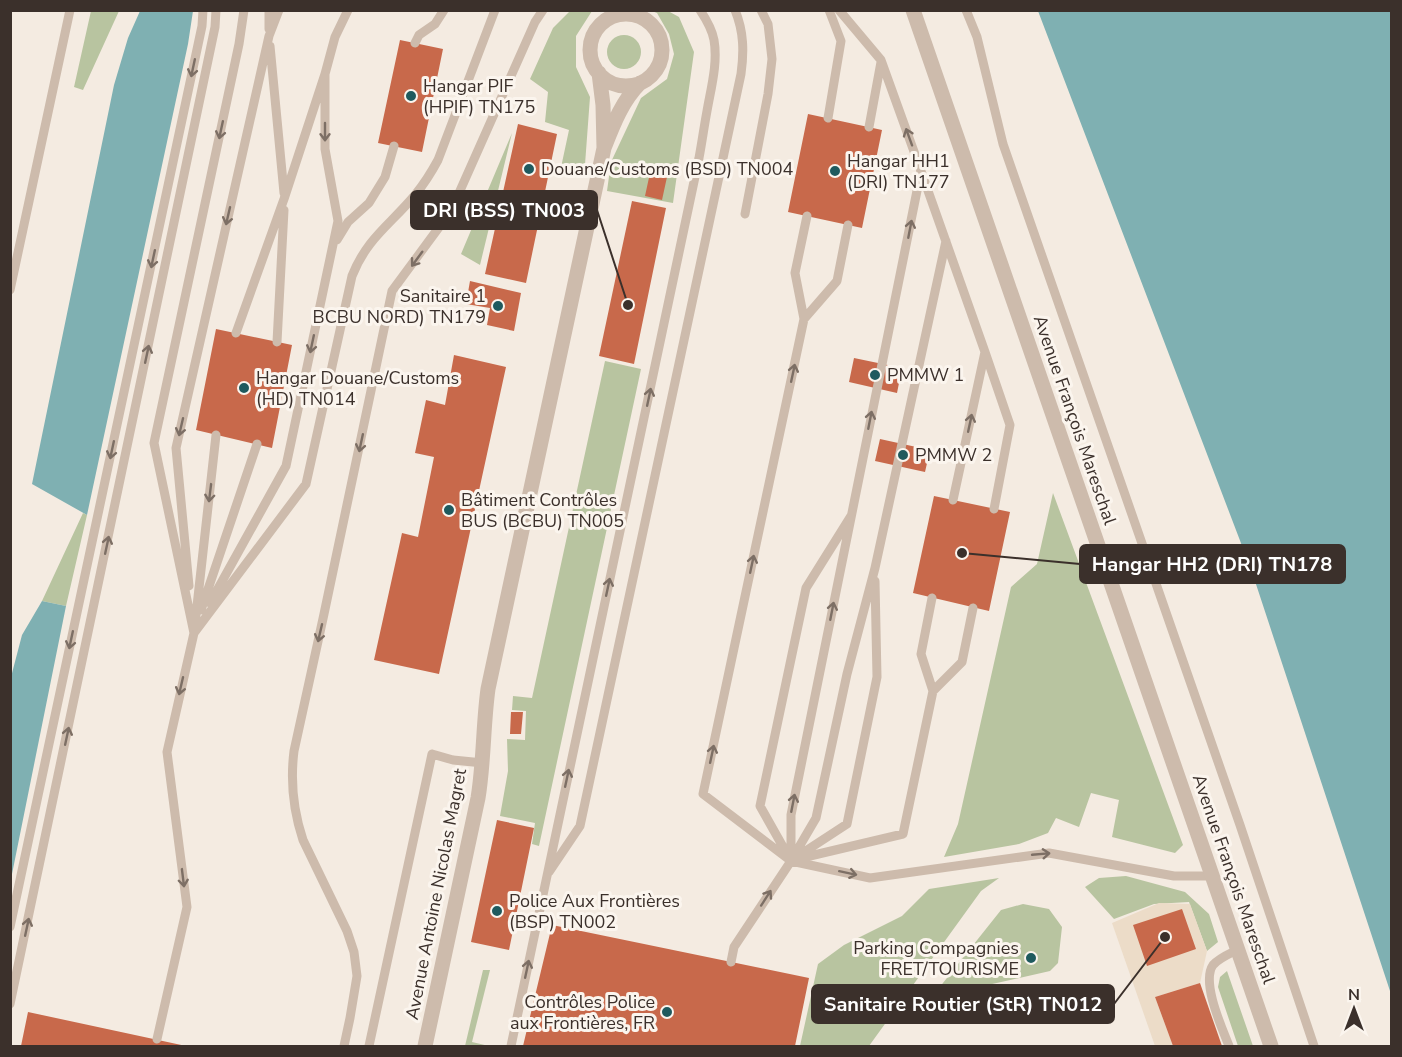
<svg xmlns="http://www.w3.org/2000/svg" width="1402" height="1057" font-family="'Nunito Sans',sans-serif">
<style>
.green{fill:#b8c4a0}
.plaza{fill:#ecdcc8}
.water{fill:#7fb0b2}
.building{fill:#c8694b}
.lines{fill:none;stroke-linecap:round;stroke-linejoin:round}
.service{stroke:#cdbbac;stroke-width:9}
.minor{stroke:#cdbbac;stroke-width:15}
.oneway{stroke:#7d6f65}
.poi-dot{fill:#1f5a5e;stroke:#fbf5ee;stroke-width:2}
.labels{text-anchor:middle;dominant-baseline:central;stroke-width:6;stroke-linejoin:round;paint-order:stroke}
.poi-label{font-size:18px;fill:#3b302b;stroke:#fbf5ee;text-anchor:start}
.street-label{font-size:18px;fill:#3b302b;stroke:#fbf5ee}
.leader{fill:none;stroke:#3b302b;stroke-width:2}
.callout-dot{fill:#3b302b;stroke:#fbf5ee;stroke-width:2}
.callout{fill:#3b302b;stroke:#3b302b;stroke-width:2}
.callout-label{font-size:20px;text-anchor:middle;font-weight:bold;fill:#fff}
</style>
<rect width="100%" height="100%" fill="#f4ebe1"/>
<path class="green" d="M91,11H119L83,90L74,87Z
M570,11H592L576,36V67L590,97L584,178L560,172L569,130L545,122L548,92L530,79L553,28Z
M652,11H668L679,17L694,52L673,203L607,191L611,162L641,98L667,79L674,54L669,34L657,13Z
M607 52a17 17 0 1 1 34 0a17 17 0 1 1-34 0Z
M512,133L480,265L461,254Z
M605,361L641,369L539,846L532,844L535,823L500,816L508,771L507,739L525,740L526,711L512,710L513,696L532,698Z
M1053,493L1183,845L1175,853L1112,837L1119,800L1091,793L1079,827L1056,818L1048,833L1019,844L944,857L958,824L1011,587L1037,564Z
M83,513L87,515L66,606L42,601Z
M1126,876L1185,892L1209,914L1218,942L1207,951L1189,902L1154,904L1114,919L1085,887L1099,878Z
M999,878L981,891L869,1046H800L818,964L844,945L902,916L929,889Z
M1023,904L1049,909L1062,927L1058,963L1050,971L952,993H935L1001,910Z
M483,970H490L472,1042L489,1046H465Z
M1227,971L1253,1046H1238L1218,987L1220,977Z"/>
<path class="plaza" d="M1159,903L1190,904L1207,951L1200,983L1155,997L1173,1046H1155L1112,923Z"/>
<path class="water" d="M140,11H193L188,44L87,515L32,484L114,85L128,38Z
M1038,11H1391V994L1252,572Z
M42,601L66,606L11,879V677L22,635Z"/>
<path class="building" d="M400,40L443,49L422,152L378,143Z
M808,114L882,130L862,228L788,212Z
M518,124L557,134L526,283L485,274Z
M650,173L667,177L662,200L645,196Z
M632,201L666,208L634,364L599,356Z
M470,281L521,293L514,331L487,325L490,308L466,304Z
M216,329L292,345L272,448L196,430Z
M454,355L506,367L439,674L374,660L402,533L418,537L434,457L415,453L426,400L445,405Z
M854,358L902,368L897,393L849,382Z
M880,439L930,450L925,472L875,461Z
M934,496L1010,512L989,611L913,593Z
M511,712H523L521,734H510Z
M497,820L534,828L509,950L471,942Z
M1182,909L1196,949L1147,966L1133,925Z
M552,925L809,978L795,1046H523Z
M1200,983L1222,1046H1173L1155,997Z
M28,1012L186,1046H21Z"/>
<g class="lines">
<path class="service" d="M269,10V29
M839,10L881,60L921,171L985,352L953,500
M966,10L977,37L1003,144L1240,825L1314,1046
M415,43L419,35L435,24L444,10
M270,46L284,193
M828,118L841,41L829,10
M869,127L881,62
M745,214L768,94L772,59L768,24L761,10
M337,240L348,222L369,203L385,177L394,146
M10,290L70,10
M804,319L837,281L848,225
M236,333L284,199L325,74L335,37L348,10
M277,342L284,210
M985,352L1010,425L994,509
M851,516L806,588L760,806L791,861L870,878L1049,853L1174,876H1212
M189,586L176,448L269,36L279,10
M210,603L286,466L338,221L325,149V74
M201,610L257,444
M194,633L306,484L352,276C367,238 390,225 415,195C424,184 431,173 438,160L495,10
M194,633L154,443L239,44L244,10
M933,691L962,662L973,608
M798,856L847,824L877,677L875,581
M791,858V815L921,171
M792,859L816,818L847,674L875,568L946,241
M793,860L903,834L933,691L921,654L932,598
M549,872L580,826L741,74C744,52 744,32 735,10
M10,927L202,26L203,10
M731,962L734,947L791,861L703,794L804,319L795,273L807,216
M10,1004L215,27L216,10
M157,1039L187,907L167,752L194,633L216,435
M344,1046L350,1018L357,976L354,952L347,931L303,840C293,810 290,783 294,751L324,614L392,291L451,211L535,22L543,10
M369,1046L432,754L453,760L483,763
M511,1046L699,158C702,142 704,127 707,111C711,88 718,63 714,40C712,29 706,19 700,10
M1229,1046C1222,1028 1201,982 1213,965C1219,958 1229,954 1237,950"/>
<path class="minor" d="M913,10L1271,1046
M590 50a36 36 0 1 1 72 0a36 36 0 1 1-72 0Z
M599,73L603,105L604,148C613,125 622,101 640,83
M425,1046L478,798C484,762 483,725 488,689L604,148"/>
</g>
<defs><path id="oneway-shaft" d="M-6 0H5M1.5-3L5.5 0L1.5 3" fill="none" stroke-width="1.6" stroke-linecap="round" stroke-linejoin="round" transform="scale(1.5)"/></defs>
<g class="oneway">
<use href="#oneway-shaft" transform="translate(193 68) rotate(102)"/>
<use href="#oneway-shaft" transform="translate(221 130) rotate(102)"/>
<use href="#oneway-shaft" transform="translate(325 132) rotate(90)"/>
<use href="#oneway-shaft" transform="translate(909 137) rotate(-110)"/>
<use href="#oneway-shaft" transform="translate(228 216) rotate(103)"/>
<use href="#oneway-shaft" transform="translate(910 229) rotate(-79)"/>
<use href="#oneway-shaft" transform="translate(153 259) rotate(102)"/>
<use href="#oneway-shaft" transform="translate(417 259) rotate(126)"/>
<use href="#oneway-shaft" transform="translate(312 344) rotate(102)"/>
<use href="#oneway-shaft" transform="translate(147 354) rotate(-78)"/>
<use href="#oneway-shaft" transform="translate(793 373) rotate(-78)"/>
<use href="#oneway-shaft" transform="translate(649 397) rotate(-78)"/>
<use href="#oneway-shaft" transform="translate(870 420) rotate(-79)"/>
<use href="#oneway-shaft" transform="translate(970 423) rotate(-78)"/>
<use href="#oneway-shaft" transform="translate(181 427) rotate(103)"/>
<use href="#oneway-shaft" transform="translate(361 443) rotate(102)"/>
<use href="#oneway-shaft" transform="translate(112 450) rotate(102)"/>
<use href="#oneway-shaft" transform="translate(210 493) rotate(97)"/>
<use href="#oneway-shaft" transform="translate(107 545) rotate(-78)"/>
<use href="#oneway-shaft" transform="translate(752 564) rotate(-78)"/>
<use href="#oneway-shaft" transform="translate(608 587) rotate(-78)"/>
<use href="#oneway-shaft" transform="translate(832 611) rotate(-79)"/>
<use href="#oneway-shaft" transform="translate(320 633) rotate(103)"/>
<use href="#oneway-shaft" transform="translate(71 640) rotate(102)"/>
<use href="#oneway-shaft" transform="translate(181 686) rotate(103)"/>
<use href="#oneway-shaft" transform="translate(67 736) rotate(-78)"/>
<use href="#oneway-shaft" transform="translate(712 754) rotate(-78)"/>
<use href="#oneway-shaft" transform="translate(567 778) rotate(-78)"/>
<use href="#oneway-shaft" transform="translate(793 803) rotate(-79)"/>
<use href="#oneway-shaft" transform="translate(1041 854) rotate(-5)"/>
<use href="#oneway-shaft" transform="translate(848 873) rotate(12)"/>
<use href="#oneway-shaft" transform="translate(183 878) rotate(83)"/>
<use href="#oneway-shaft" transform="translate(766 898) rotate(-57)"/>
<use href="#oneway-shaft" transform="translate(27 927) rotate(-78)"/>
<use href="#oneway-shaft" transform="translate(527 969) rotate(-78)"/>
</g>
<g class="poi-dot">
<circle cx="411" cy="96" r="6"/>
<circle cx="529" cy="169" r="6"/>
<circle cx="835" cy="171" r="6"/>
<circle cx="498" cy="306" r="6"/>
<circle cx="875" cy="375" r="6"/>
<circle cx="244" cy="388" r="6"/>
<circle cx="903" cy="455" r="6"/>
<circle cx="449" cy="510" r="6"/>
<circle cx="497" cy="911" r="6"/>
<circle cx="1031" cy="958" r="6"/>
<circle cx="667" cy="1012" r="6"/>
</g>
<g class="labels">
<g class="poi-label">
<text x="423" y="86">Hangar PIF<tspan x="423" dy="21">(HPIF) TN175</tspan></text>
<text x="847" y="161">Hangar HH1<tspan x="847" dy="21">(DRI) TN177</tspan></text>
<text x="541" y="169">Douane/Customs (BSD) TN004</text>
<text x="486" y="296" text-anchor="end">Sanitaire 1<tspan x="486" dy="21">BCBU NORD) TN179</tspan></text>
<text x="887" y="375">PMMW 1</text>
<text x="256" y="378">Hangar Douane/Customs<tspan x="256" dy="21">(HD) TN014</tspan></text>
<text x="915" y="455">PMMW 2</text>
<text x="461" y="500">Bâtiment Contrôles<tspan x="461" dy="21">BUS (BCBU) TN005</tspan></text>
<text x="509" y="901">Police Aux Frontières<tspan x="509" dy="21">(BSP) TN002</tspan></text>
<text x="1019" y="948" text-anchor="end">Parking Compagnies<tspan x="1019" dy="21">FRET/TOURISME</tspan></text>
<text x="655" y="1002" text-anchor="end">Contrôles Police<tspan x="655" dy="21">aux Frontières, FR</tspan></text>
</g>
<g class="street-label">
<text transform="translate(1075 420) rotate(71)">Avenue François Mareschal</text>
<text transform="translate(1234 879) rotate(71)">Avenue François Mareschal</text>
<text transform="translate(436 894) rotate(-79)">Avenue Antoine Nicolas Magret</text>
</g>
</g>
<path class="leader" d="M628 305L597 210M962 553L1080 564M1165 937L1114 1004"/>
<g class="callout-dot">
<circle cx="628" cy="305" r="6"/>
<circle cx="962" cy="553" r="6"/>
<circle cx="1165" cy="937" r="6"/>
</g>
<g class="callout">
<rect x="411" y="191" width="186" height="38" rx="6"/>
<rect x="1080" y="545" width="265" height="38" rx="6"/>
<rect x="812" y="985" width="302" height="38" rx="6"/>
</g>
<g class="callout-label">
<text x="504" y="217">DRI (BSS) TN003</text>
<text x="1212" y="571">Hangar HH2 (DRI) TN178</text>
<text x="963" y="1011">Sanitaire Routier (StR) TN012</text>
</g>
<rect width="1402" height="1057" fill="none" stroke="#3b302b" stroke-width="24"/>
<g transform="translate(1354 1009)" stroke="#fbf5ee" stroke-width="4.5" paint-order="stroke">
<path d="M0-4.5L10 22L0 15L-10 22Z" fill="#3b302b"/>
<text y="-9" font-size="16" font-weight="bold" text-anchor="middle" fill="#3b302b">N</text>
</g>
</svg>
